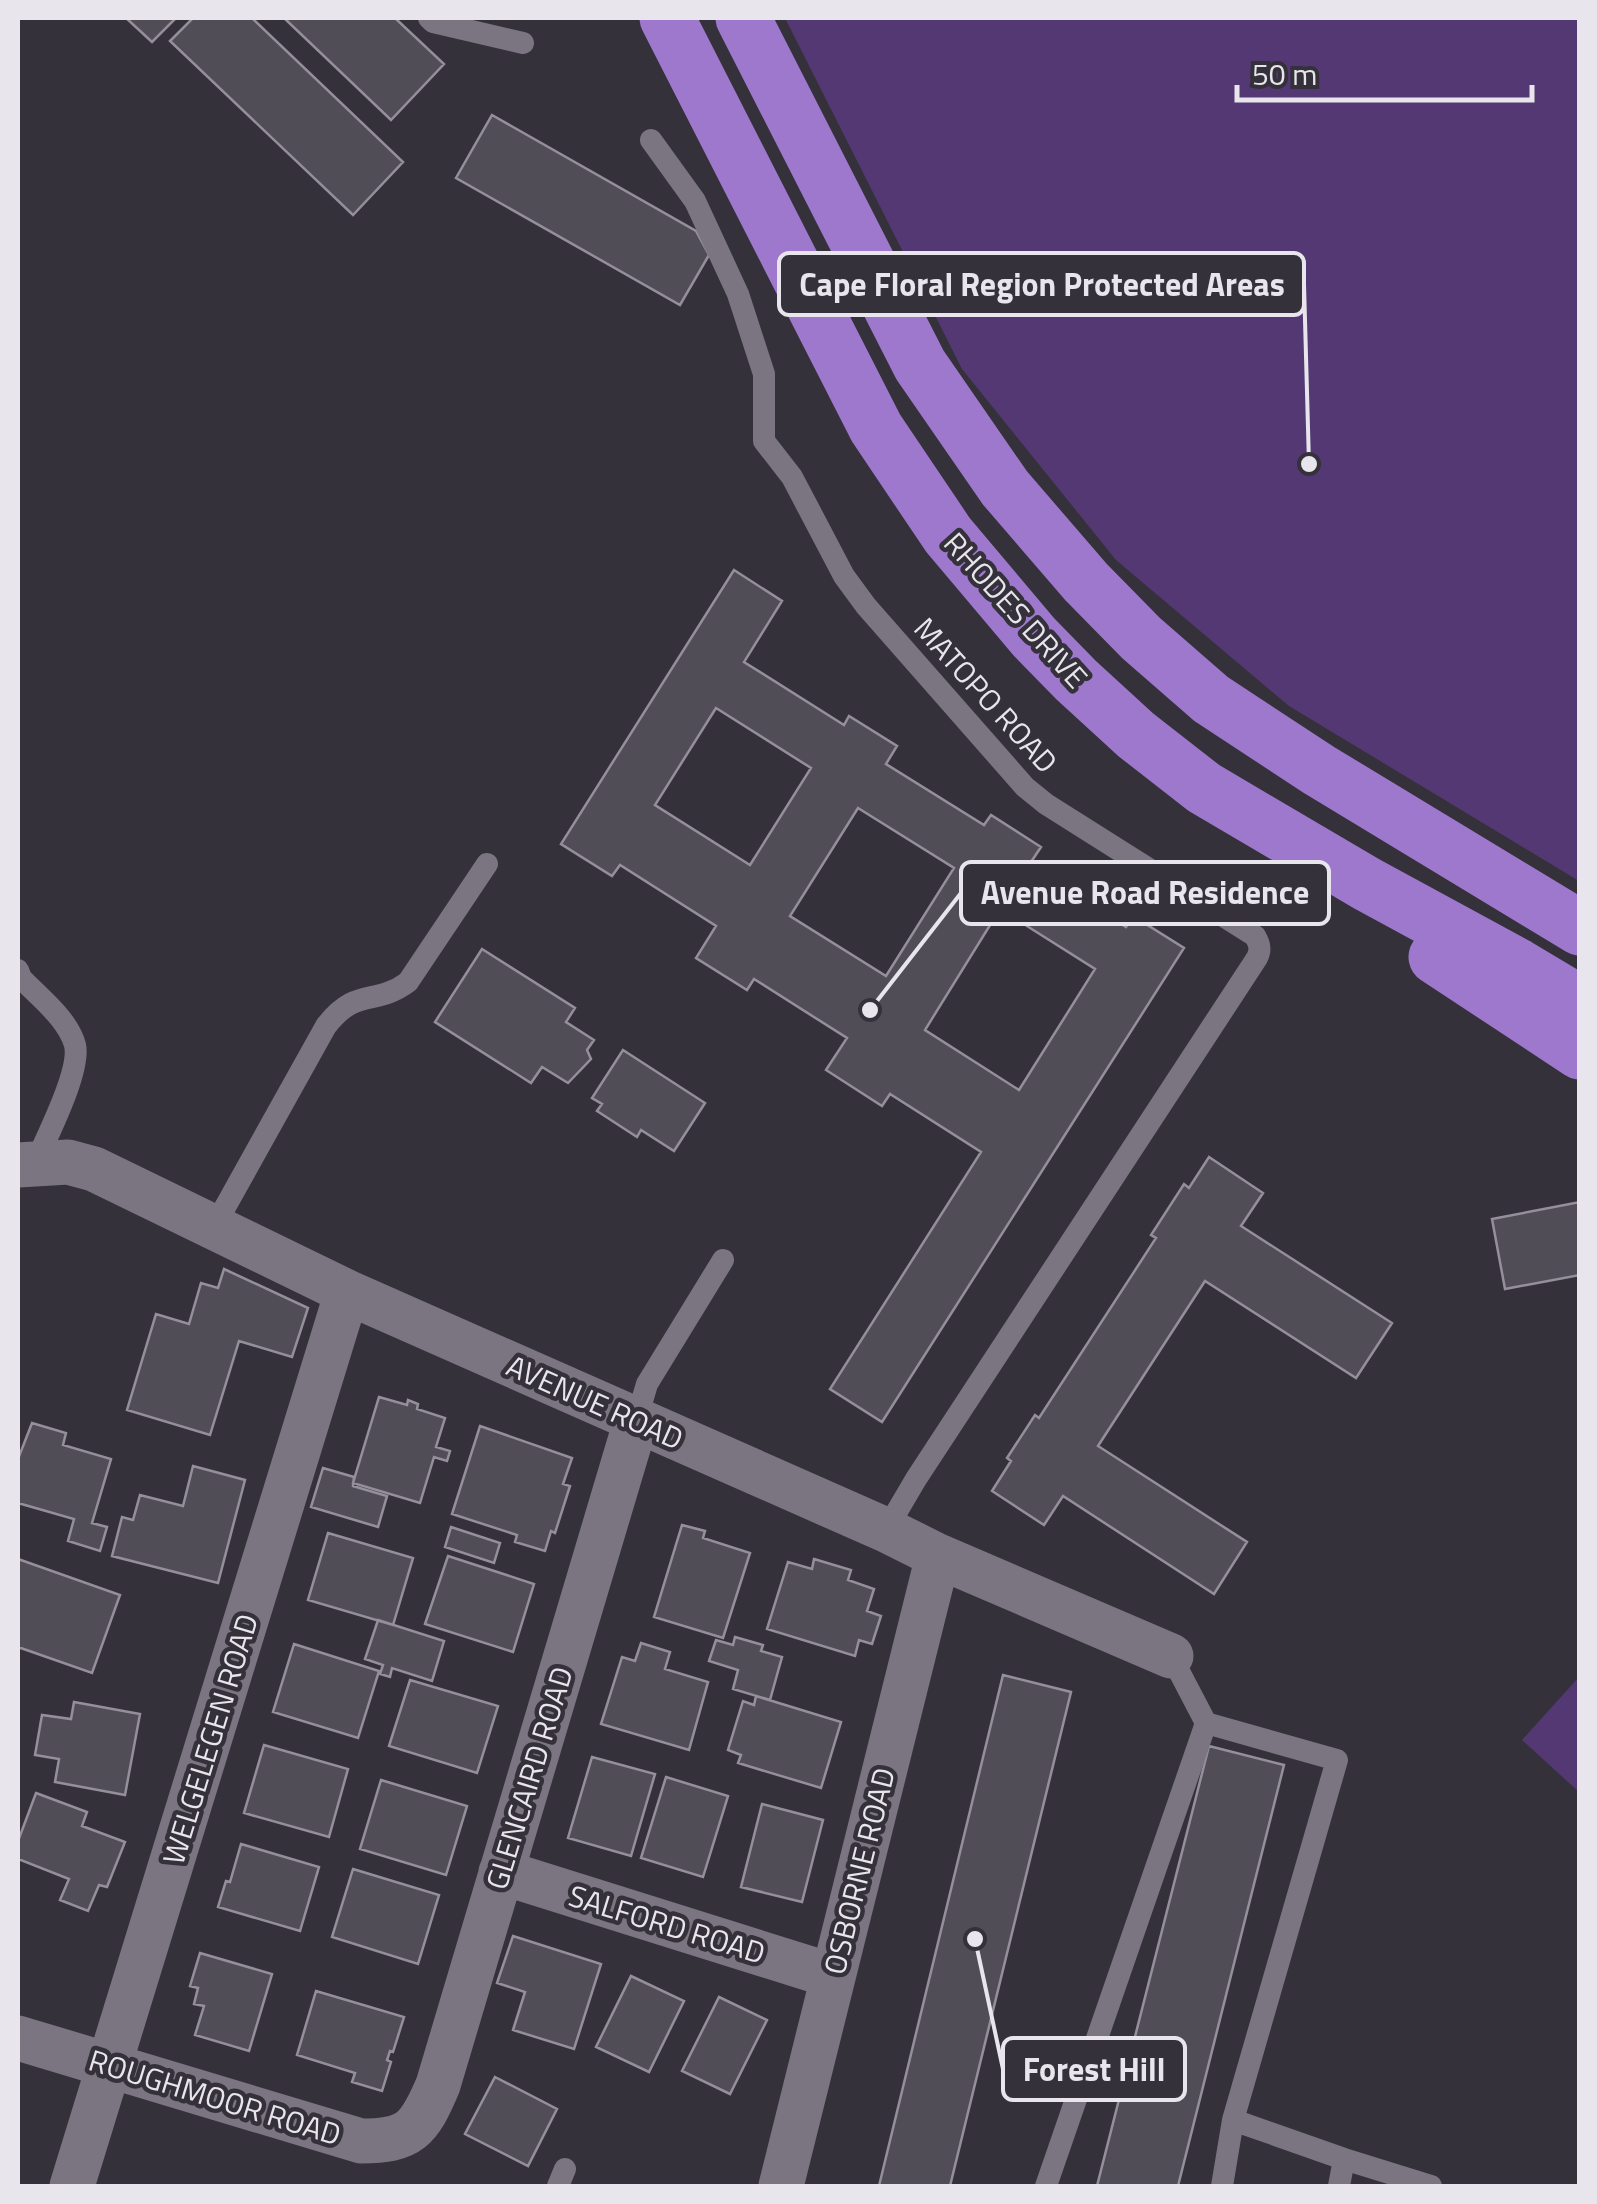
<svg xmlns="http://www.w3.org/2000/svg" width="1597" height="2204" font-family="'Titillium Web',sans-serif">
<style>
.green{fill:#543873}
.building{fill:#514d57;stroke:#948f9b;stroke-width:2.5;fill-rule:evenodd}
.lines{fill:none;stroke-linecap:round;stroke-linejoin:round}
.lane{stroke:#7a7581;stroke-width:22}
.street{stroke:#7a7581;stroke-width:45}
.highway{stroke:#9e78cc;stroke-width:55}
.labels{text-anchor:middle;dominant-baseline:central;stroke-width:9;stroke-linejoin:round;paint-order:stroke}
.street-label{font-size:30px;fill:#e8e6ec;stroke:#35313b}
.leader{fill:none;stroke:#e8e6ec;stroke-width:4}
.callout-dot{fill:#e8e6ec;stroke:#35313b;stroke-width:4}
.callout{fill:#35313b;stroke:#e8e6ec;stroke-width:4}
.callout-label{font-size:32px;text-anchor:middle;font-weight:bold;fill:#e8e6ec}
</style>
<rect width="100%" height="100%" fill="#35313b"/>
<path class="green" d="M785,18H1579V881L1289,706L1116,560L962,369Z
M1579,1677L1580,1678L1579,1792L1522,1740Z"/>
<path class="building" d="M126,18H176L152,42Z
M193,18H252L403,162L353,215L170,41Z
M284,18H395L444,64L391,120Z
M492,115L696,231L709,255L680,305L456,178Z
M734,570L782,601L744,662L844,725L849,716L897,746L886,764L984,825L991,815L1041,847L1029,865L1126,927L1133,916L1184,948L882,1422L830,1389L981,1152L890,1094L882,1106L826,1070L847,1038L754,979L747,990L696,958L716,926L620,865L612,876L561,844ZM716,708L811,768L750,865L655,805ZM858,808L954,868L886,976L790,916ZM1000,909L1095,969L1019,1090L925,1030Z
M482,949L575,1008L566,1022L594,1040L587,1050L591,1059L568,1083L542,1067L531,1083L435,1022Z
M623,1050L705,1103L674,1151L641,1130L637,1137L597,1111L602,1104L592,1098Z
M1209,1157L1263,1193L1241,1226L1392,1323L1356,1378L1205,1281L1098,1446L1247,1542L1214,1594L1063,1496L1044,1525L992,1491L1011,1461L1007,1458L1035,1415L1039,1418L1156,1238L1151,1235L1184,1184L1189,1188Z
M1580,1202V1275L1505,1289L1492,1219Z
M224,1269L308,1308L292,1357L239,1341L210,1435L127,1410L156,1314L189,1324L201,1283L218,1288Z
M379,1397L407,1405L408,1400L418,1404L417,1409L445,1418L436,1447L450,1451L447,1461L434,1457L420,1503L353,1483Z
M32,1423L66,1433L63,1445L111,1459L92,1523L107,1527L100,1551L68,1541L74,1519L18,1503V1459Z
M480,1426L572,1458L563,1484L570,1486L555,1533L551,1531L545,1551L515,1542L517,1535L452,1514Z
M193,1466L245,1480L218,1583L112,1556L122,1517L133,1520L140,1495L183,1506Z
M323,1468L354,1477L353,1486L387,1496L378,1527L311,1507Z
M682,1525L705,1531L703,1538L750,1553L723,1638L654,1617Z
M451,1527L500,1543L494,1563L445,1547Z
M328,1533L413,1558L393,1625L308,1600Z
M448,1556L534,1584L513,1652L425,1624Z
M18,1559L120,1595L92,1673L18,1647Z
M814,1559L851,1570L848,1580L874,1589L867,1611L881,1616L872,1644L859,1640L855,1656L767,1629L788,1562L812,1569Z
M378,1620L444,1641L432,1681L392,1668L390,1677L380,1674L383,1665L365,1659Z
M735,1637L763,1645L761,1651L782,1657L770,1700L733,1689L738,1670L709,1661L716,1640L733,1645Z
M641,1643L670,1652L665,1669L708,1682L689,1750L601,1724L622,1657L635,1661Z
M294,1644L379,1671L358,1738L273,1712Z
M1003,1675L1071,1692L950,2186H879Z
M410,1680L498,1706L477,1773L389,1746Z
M756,1696L841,1722L821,1788L738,1763L741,1755L728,1750L743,1701L754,1705Z
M74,1702L140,1714L125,1795L55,1782L59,1759L35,1755L42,1715L71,1719Z
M264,1745L348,1769L329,1837L244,1813Z
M1209,1746L1284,1765L1178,2186H1097Z
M592,1757L655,1774L631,1856L568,1838Z
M666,1777L728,1796L703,1877L641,1858Z
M381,1780L467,1806L446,1875L360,1849Z
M36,1793L87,1812L82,1826L125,1842L107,1887L99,1885L88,1911L60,1900L69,1879L18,1859V1841Z
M762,1804L823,1820L802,1902L741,1887Z
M241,1844L319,1867L300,1931L218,1907L226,1881L230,1882Z
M353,1869L439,1895L418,1964L332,1937Z
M513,1936L601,1964L574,2049L513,2030L525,1992L497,1983Z
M200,1953L272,1974L249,2051L195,2035L204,2006L194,2004L198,1988L190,1986Z
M631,1976L684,2001L649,2072L596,2047Z
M316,1991L404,2017L393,2052L390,2051L387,2060L391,2062L382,2091L352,2082L355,2073L297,2055Z
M719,1997L767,2020L730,2094L682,2071Z
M495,2077L557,2109L528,2166L465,2134Z"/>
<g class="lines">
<path class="lane" d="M429,18L433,22L523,43
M651,140L695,201L738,294L764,374V441L792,477L844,576L866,606L1025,787L1046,804L1255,936C1261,946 1261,952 1255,961L916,1479L886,1530
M18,970L21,978C39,997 68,1019 75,1045C81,1071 46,1138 35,1164
M214,1227L326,1026C357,986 374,1007 408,982L487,864
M636,1421L647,1384L723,1260
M1171,1656L1206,1723L1337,1760L1233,2120
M558,2186L565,2169
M1046,2186L1206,1723
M1222,2186L1233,2120L1344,2159
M1339,2186L1344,2159L1431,2186"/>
<path class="street" d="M18,1165L68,1162L94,1169L347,1292L886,1530L938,1556L1171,1656
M501,1872L833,1976
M18,2038L361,2141C410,2141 419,2130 438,2085L636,1421
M72,2186L347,1292
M781,2186L938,1556"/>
<path class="highway" d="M667,18L876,428L948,535L1034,637L1076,680L1136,735L1204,788L1367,884L1518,966L1580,1003
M743,18L920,365L1005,488L1086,582L1141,638L1211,699L1319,770L1580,928
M1436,957L1580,1052"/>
</g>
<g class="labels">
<g class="street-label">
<text transform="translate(1016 610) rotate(48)">RHODES DRIVE</text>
<text transform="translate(986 695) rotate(48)">MATOPO ROAD</text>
<text transform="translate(595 1402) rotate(24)">AVENUE ROAD</text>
<text transform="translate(210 1739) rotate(-73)">WELGELEGEN ROAD</text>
<text transform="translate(529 1778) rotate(-73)">GLENCAIRD ROAD</text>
<text transform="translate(859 1871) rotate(-76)">OSBORNE ROAD</text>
<text transform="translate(667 1924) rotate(17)">SALFORD ROAD</text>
<text transform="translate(215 2097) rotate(17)">ROUGHMOOR ROAD</text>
</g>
</g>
<path class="leader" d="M1309 464L1304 284M870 1010L961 893M975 1939L1003 2069"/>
<g class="callout-dot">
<circle cx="1309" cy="464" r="10"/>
<circle cx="870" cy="1010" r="10"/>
<circle cx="975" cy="1939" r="10"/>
</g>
<g class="callout">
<rect x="779" y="253" width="525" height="62" rx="10"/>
<rect x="961" y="862" width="368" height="62" rx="10"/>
<rect x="1003" y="2038" width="182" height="62" rx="10"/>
</g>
<g class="callout-label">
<text x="1042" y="296">Cape Floral Region Protected Areas</text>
<text x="1145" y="904">Avenue Road Residence</text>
<text x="1094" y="2081">Forest Hill</text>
</g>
<rect width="1597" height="2204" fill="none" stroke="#e8e6ec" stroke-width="40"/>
<path d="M1237 85v15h295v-15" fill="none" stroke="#e8e6ec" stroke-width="5"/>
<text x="1252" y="85" font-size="30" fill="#e8e6ec" stroke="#35313b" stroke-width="8" paint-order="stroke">50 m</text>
</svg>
